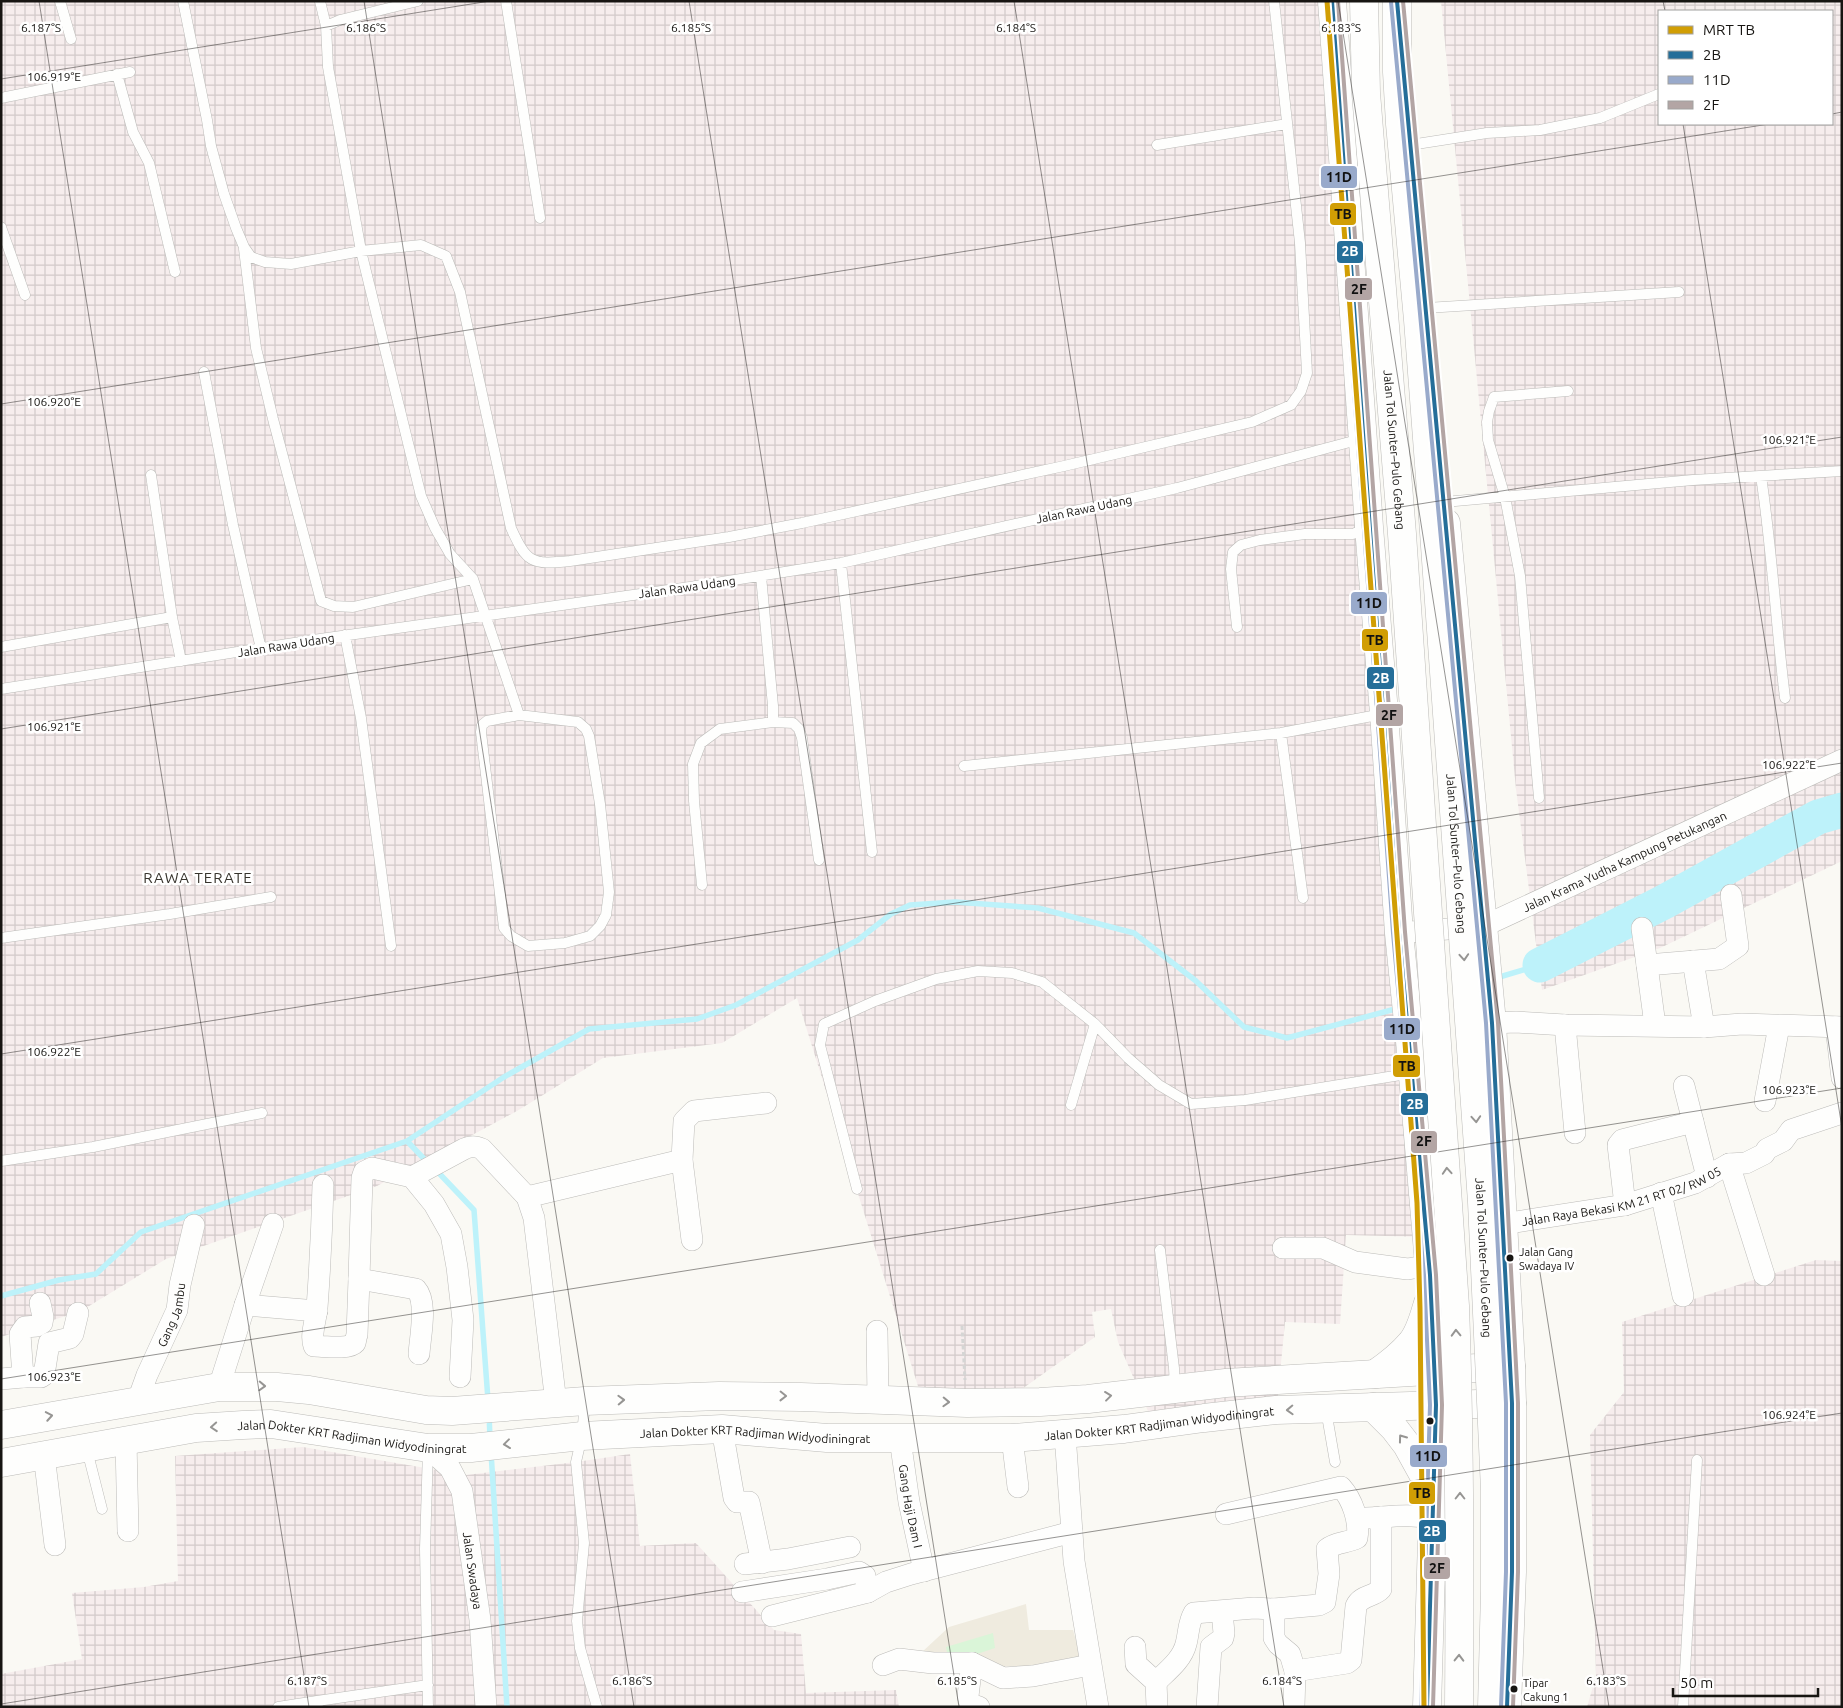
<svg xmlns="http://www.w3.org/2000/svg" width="1843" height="1708" font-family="Ubuntu,sans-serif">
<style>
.built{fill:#efebdf}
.industrial{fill:url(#industrial-grid);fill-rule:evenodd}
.garden{fill:#daf5d8}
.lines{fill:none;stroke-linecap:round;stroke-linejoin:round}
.stream{stroke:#bdf2fa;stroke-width:5.5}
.river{stroke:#bdf2fa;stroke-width:35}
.lane-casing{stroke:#bcbbb8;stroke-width:11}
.street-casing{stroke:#bcbbb8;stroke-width:22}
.primary-casing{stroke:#bcbbb8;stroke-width:29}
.highway-casing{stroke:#bcbbb8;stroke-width:29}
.path{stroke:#d5d5d4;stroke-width:3;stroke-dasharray:4 2.5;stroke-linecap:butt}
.lane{stroke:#fefefd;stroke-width:10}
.street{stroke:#fefefd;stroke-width:21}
.primary{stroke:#fefefd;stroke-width:28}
.highway{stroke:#fefefd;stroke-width:28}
.highway-bridge-casing{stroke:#bcbbb8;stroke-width:29;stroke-linecap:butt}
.highway-bridge{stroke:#fefefd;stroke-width:28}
.bus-1-casing{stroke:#fff;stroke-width:8}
.bus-2-casing{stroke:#fff;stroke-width:8}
.bus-3-casing{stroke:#fff;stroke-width:8}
.bus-1{stroke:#256e99;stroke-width:4}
.bus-2{stroke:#99aacb;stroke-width:4}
.bus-3{stroke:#b3a5a4;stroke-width:4}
.metro-1-casing{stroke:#fff;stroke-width:9}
.metro-1{stroke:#d19e04;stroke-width:5}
.oneway{stroke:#969593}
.ticks{fill:none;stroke:#171512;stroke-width:1;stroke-opacity:0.45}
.bus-dot{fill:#171512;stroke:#fff;stroke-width:2}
.labels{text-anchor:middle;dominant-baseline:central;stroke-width:5;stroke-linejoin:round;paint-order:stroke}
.bus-label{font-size:11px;fill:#171512;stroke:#fff;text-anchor:start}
.street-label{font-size:12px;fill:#171512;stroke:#fff}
.quarter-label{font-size:15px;letter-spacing:1px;fill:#37342d;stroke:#fff}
.ticks-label{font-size:12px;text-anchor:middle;fill:#171512;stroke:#fff;stroke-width:5;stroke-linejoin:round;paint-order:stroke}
.line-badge{stroke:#fff;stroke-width:2}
.badge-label{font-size:14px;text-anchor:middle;font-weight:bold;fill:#fff}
.pale-badge-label{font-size:14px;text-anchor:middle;font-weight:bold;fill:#111}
</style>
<defs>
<pattern id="industrial-grid" width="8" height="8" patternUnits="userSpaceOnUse" patternTransform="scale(1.25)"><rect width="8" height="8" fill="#f6eded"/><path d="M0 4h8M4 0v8" fill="none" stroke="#d2caca"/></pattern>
</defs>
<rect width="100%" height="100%" fill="#faf9f4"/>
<path class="built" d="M1026,1604L1029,1630H1073L1082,1661L1045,1662L1043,1667L996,1666L922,1652L949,1627Z"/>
<path class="industrial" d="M1,1H1334L1427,1237L1346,1235L1340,1324L1285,1322L1276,1415L1157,1432L1118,1342L1111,1309L1092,1312L1095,1337L1005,1401L922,1399L797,998L722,1043L603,1058L517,1111L377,1186L166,1259L81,1311L1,1337Z
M1441,1H1842V861L1660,948L1542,990L1516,789ZM1659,11H1832V124H1659Z
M1816,1260L1842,1261V1707H1587L1596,1676L1590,1435L1624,1392L1622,1322Z
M303,1447L466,1475L576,1462L630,1454L640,1546L696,1543L774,1630L801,1634L806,1693L896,1690L899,1707H1V1674L82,1659L72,1593L144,1587L178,1581L175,1456Z"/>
<path class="garden" d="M993,1633L995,1648L974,1655L947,1653L946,1647Z"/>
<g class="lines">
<path class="stream" d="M1496,978L1540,965
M407,1141L504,1077L589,1029L697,1019L736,1005L858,940L891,914L910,905L955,902L1038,908L1134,933L1196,981L1244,1027L1287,1038L1399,1008
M436,1170L474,1210L488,1400
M1,1296L59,1280L96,1274L141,1232L407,1141L429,1164
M489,1414L490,1438
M491,1452L507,1707"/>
<path class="river" d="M1540,965L1664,902L1818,817L1842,810"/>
<g class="lane-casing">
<path id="lane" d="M60,1L71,39
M183,1L207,120L211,146L224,194L236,228L244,247L251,257L265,262L291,264L361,251L421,245L446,256L460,292L511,528C527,563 531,565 570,561L729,537L802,523L1064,466L1252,422L1291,405L1301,391L1307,373L1300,243L1274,1
M320,1L326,26
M506,1L540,218
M117,74L133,132L149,163L175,272
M1,98L130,72
M1157,145L1287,124
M1410,145L1487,133L1540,130L1600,118L1659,94
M1,227L25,295
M244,249L256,348L273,419L321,601L334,606L353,607L473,579L450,554L435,528L421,496L361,251L328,67L326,26L340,20L418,1
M1426,308L1679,292
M204,372L233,525L261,649
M151,475L172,617L181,661
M1761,476C1772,550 1776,624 1785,698
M1444,502L1693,480L1842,471
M841,563L872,852
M473,579L519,715L578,722L586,729L589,736L600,804L609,892L606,915L600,926L590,936L565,943L528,946L511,936L504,928L481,732L482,725L487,721L519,715
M1237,627L1231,569L1233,552L1241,545L1260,540L1305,534H1353L1368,527
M345,635L361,718L391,946
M1,647L172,617
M1,689L313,640L690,587L841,563L1177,488L1361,439
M773,722L793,723L799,729L802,738L819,860
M1281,733L1303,898
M964,766L1281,733L1383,714
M1539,798L1520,576L1505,497L1488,440L1487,422L1489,411L1494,397L1568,391
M702,885L694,801L693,764L701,743L720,729L773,722V706L761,576
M1,938L170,914L271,897
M1071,1105L1095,1024
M1,1161L93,1147L262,1113
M857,1189L820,1045L824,1024L875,1001L936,979L978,971L1012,973L1042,982L1095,1024L1128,1058L1159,1085L1191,1104L1245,1100L1413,1073
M1160,1250L1174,1368L1175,1388
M585,1402L582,1436L576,1462L584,1543L577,1621L580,1648L597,1707
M1326,1410L1335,1462
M87,1450L102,1509
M317,1701L428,1685
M278,1707L317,1701L318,1707
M428,1707L425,1549L428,1449
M1683,1707L1697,1460"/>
</g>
<g class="street-casing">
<g id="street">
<path d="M1642,928L1655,1025"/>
<path id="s1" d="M1399,933L1484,926L1842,760"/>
<path d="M1693,961L1704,1027"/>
<path d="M1647,965L1719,959L1738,946L1731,895"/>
<path d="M1492,1023L1516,1022L1565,1025L1704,1027L1742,1024L1842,1027"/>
<path d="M1565,1025L1575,1133"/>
<path d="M1836,1027L1842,1078"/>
<path d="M1684,1086L1707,1177"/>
<path d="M1765,1101L1779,1026"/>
<path d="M1729,1164L1764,1275"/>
<path d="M412,1177L464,1149C471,1146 475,1146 482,1149L527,1197L534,1218L556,1403"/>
<path d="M323,1185C322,1226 320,1267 317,1308C316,1320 310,1335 314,1346C323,1346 349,1350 355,1343C356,1340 356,1337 357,1335L359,1279L416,1289C428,1302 420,1337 419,1354"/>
<path d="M1661,1193L1683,1296"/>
<path d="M527,1197L682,1160"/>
<path d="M1625,1205L1618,1145L1622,1140L1693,1122"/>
<path id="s2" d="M1503,1224L1625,1205L1695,1183L1729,1164L1746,1163L1764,1154L1767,1149L1783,1141L1791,1130L1842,1113"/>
<path d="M692,1240L682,1160L684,1121L694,1111L766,1103"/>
<path d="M1283,1248H1323L1355,1262L1400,1268L1408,1269L1429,1265"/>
<path d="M359,1279L362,1178L364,1172L372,1168L412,1177L434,1204L451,1234L457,1267L463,1320L460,1377"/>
<path d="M245,1305L317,1311"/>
<path d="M877,1331L878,1399"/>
<path d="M23,1377L20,1334L25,1327L37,1326L42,1323L43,1317L40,1303"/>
<path d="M1,1379L23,1377H41L44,1375L49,1343L70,1338L73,1334L78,1313"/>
<path d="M219,1387L245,1305L273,1224"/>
<path id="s3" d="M138,1400L147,1375L177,1310L180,1285L194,1225"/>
<path d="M722,1429L734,1498L737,1502H749L762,1563"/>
<path d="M1065,1434L1074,1561L1098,1707"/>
<path d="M1012,1438L1018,1487"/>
<path id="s4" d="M900,1439L909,1502L924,1571"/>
<path d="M126,1441L128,1531"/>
<path id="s5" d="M428,1448L450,1468L462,1491L480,1620L486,1707"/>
<path d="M44,1455L55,1545"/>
<path d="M1366,1518C1389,1517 1410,1513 1433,1519"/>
<path d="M745,1564L788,1559L850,1547"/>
<path d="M742,1592L827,1579L859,1572L865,1576L868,1592"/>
<path d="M1274,1609V1638L1278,1644L1290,1654L1295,1671L1294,1707"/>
<path d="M772,1616L868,1592L886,1582L911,1574L1072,1532"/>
<path d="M1135,1647L1136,1664L1156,1682L1157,1707"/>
<path d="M883,1665L899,1659L933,1663H972"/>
<path d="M1295,1671L1347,1663L1351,1660L1356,1606C1361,1595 1374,1597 1381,1589V1517"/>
<path d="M1156,1682C1167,1671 1182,1660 1186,1644C1189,1633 1188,1623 1194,1613L1254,1608L1274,1609L1319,1605L1325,1602L1329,1574L1327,1549C1335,1542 1348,1543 1357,1538C1360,1521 1352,1499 1341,1487L1226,1514"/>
<path d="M979,1707L970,1704L968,1696L972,1663L1003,1678L1033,1676L1090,1665"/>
<path d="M1207,1707L1211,1647L1223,1638L1224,1633L1222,1612"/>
</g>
</g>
<g class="primary-casing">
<g id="primary">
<path d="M1,1425L219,1387H277L309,1390L426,1410L452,1411L585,1401L719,1396L801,1397L967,1403L1040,1402L1088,1399L1226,1383L1511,1366"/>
<path id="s6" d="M1,1463L196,1428L243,1425L271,1424L428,1448H471L582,1436L722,1429L827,1438H1012L1124,1429L1204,1418L1276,1410L1512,1403"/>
</g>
</g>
<g class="highway-casing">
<path id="highway" d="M1332,1L1369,527L1384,713L1399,933L1410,1041L1430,1275L1436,1405L1427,1707
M1446,523L1492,1023L1511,1366L1512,1403V1572L1507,1707
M1375,1374C1388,1365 1401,1355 1411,1343C1420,1333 1424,1316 1428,1303
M1373,1407L1394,1428L1407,1445L1434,1494"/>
</g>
<path class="path" d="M962,1326L965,1380"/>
<use href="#lane" class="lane"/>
<use href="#street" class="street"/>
<use href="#primary" class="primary"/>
<use href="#highway" class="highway"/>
<g class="highway-bridge-casing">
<g id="highway-bridge">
<path id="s7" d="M1364,1L1366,93L1402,534L1455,1306C1460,1439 1460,1573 1459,1707"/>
<path id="s8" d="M1397,1V72L1400,124L1418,320L1432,504L1482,1202L1495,1490V1591L1492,1707"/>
</g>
</g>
<use href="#highway-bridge" class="highway-bridge"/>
<g class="bus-1-casing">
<path id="bus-1" d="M1332,1L1399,933L1430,1275L1436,1405L1427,1707
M1397,1L1492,1023L1512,1403V1572L1507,1707"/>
</g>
<g class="bus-2-casing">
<path id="bus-2" d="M1326,1L1393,933L1424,1275L1430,1405L1421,1707
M1391,2L1486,1023L1506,1403V1572L1501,1707"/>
</g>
<g class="bus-3-casing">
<path id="bus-3" d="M1338,1L1405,932L1436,1275L1442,1405L1433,1707
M1403,1L1498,1023L1518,1403V1572L1513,1707"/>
</g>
<use href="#bus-1" class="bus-1"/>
<use href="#bus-2" class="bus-2"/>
<use href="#bus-3" class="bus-3"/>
<g class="metro-1-casing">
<path id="metro-1" d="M1327,1L1417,1203L1420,1308L1424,1707"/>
</g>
<use href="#metro-1" class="metro-1"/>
</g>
<defs><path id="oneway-chevron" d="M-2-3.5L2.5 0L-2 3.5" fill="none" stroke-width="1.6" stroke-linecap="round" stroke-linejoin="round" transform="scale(1.25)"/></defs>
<g class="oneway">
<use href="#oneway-chevron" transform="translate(1464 957) rotate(86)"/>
<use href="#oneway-chevron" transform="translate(1476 1119) rotate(86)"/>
<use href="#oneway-chevron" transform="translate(1447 1171) rotate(-94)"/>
<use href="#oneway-chevron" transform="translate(1456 1333) rotate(-92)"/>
<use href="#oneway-chevron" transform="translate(262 1386) rotate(2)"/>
<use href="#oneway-chevron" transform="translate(783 1396) rotate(1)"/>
<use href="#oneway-chevron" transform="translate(1108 1396) rotate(-7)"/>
<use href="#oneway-chevron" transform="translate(621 1400) rotate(-2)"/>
<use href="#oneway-chevron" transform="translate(946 1402) rotate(2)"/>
<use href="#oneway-chevron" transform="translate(1290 1410) rotate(178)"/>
<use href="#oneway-chevron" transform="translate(49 1416) rotate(-10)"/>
<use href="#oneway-chevron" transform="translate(214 1427) rotate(176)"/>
<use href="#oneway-chevron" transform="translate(1402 1438) rotate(-126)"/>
<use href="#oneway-chevron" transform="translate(507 1444) rotate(173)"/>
<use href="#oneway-chevron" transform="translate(1460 1496) rotate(-90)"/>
<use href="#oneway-chevron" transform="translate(1459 1658) rotate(-89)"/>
</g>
<path class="ticks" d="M39,1L309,1707M364,1L634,1707M689,1L959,1707M1014,1L1284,1707M1338,1L1609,1707M1663,1L1665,11M1,79L490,1M1832,114L1842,112M1683,124L1842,1128M1,404L1769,124M1,729L1842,437M1,1054L1842,763M1,1379L1842,1088M1,1704L1842,1413"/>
<g class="bus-dot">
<circle cx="1510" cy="1258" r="4.5"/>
<circle cx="1430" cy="1421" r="4.5"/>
<circle cx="1514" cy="1689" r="4.5"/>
</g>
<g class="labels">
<g class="bus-label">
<text x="1519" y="1252">Jalan Gang<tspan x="1519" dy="14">Swadaya IV</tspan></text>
<text x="1523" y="1683">Tipar<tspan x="1523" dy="14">Cakung 1</tspan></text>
</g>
<g class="street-label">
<text stroke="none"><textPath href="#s7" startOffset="450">Jalan Tol Sunter–Pulo Gebang</textPath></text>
<text transform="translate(1084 509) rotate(-12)">Jalan Rawa Udang</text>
<text transform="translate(687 587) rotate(-8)">Jalan Rawa Udang</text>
<text transform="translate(286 645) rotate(-9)">Jalan Rawa Udang</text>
<text stroke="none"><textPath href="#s8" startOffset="855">Jalan Tol Sunter–Pulo Gebang</textPath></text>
<text stroke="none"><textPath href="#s1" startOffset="240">Jalan Krama Yudha Kampung Petukangan</textPath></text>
<text stroke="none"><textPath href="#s2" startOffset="122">Jalan Raya Bekasi KM 21 RT 02/ RW 05</textPath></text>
<text stroke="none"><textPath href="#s8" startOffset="1260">Jalan Tol Sunter–Pulo Gebang</textPath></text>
<text stroke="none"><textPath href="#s3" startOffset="92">Gang Jambu</textPath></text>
<text stroke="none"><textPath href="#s6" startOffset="1165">Jalan Dokter KRT Radjiman Widyodiningrat</textPath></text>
<text stroke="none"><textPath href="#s6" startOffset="760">Jalan Dokter KRT Radjiman Widyodiningrat</textPath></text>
<text stroke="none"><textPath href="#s6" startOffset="355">Jalan Dokter KRT Radjiman Widyodiningrat</textPath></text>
<text stroke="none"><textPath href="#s4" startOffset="68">Gang Haji Dam I</textPath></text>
<text stroke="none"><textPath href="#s5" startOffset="136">Jalan Swadaya</textPath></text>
</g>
<g class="quarter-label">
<text x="198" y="877">RAWA TERATE</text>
</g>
</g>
<g class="ticks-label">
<text x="41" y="32">6.187°S</text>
<text x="366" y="32">6.186°S</text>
<text x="691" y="32">6.185°S</text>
<text x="1016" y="32">6.184°S</text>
<text x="1341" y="32">6.183°S</text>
<text x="54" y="81">106.919°E</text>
<text x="54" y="406">106.920°E</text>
<text x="1789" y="444">106.921°E</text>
<text x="54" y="731">106.921°E</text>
<text x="1789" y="769">106.922°E</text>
<text x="54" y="1056">106.922°E</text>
<text x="1789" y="1094">106.923°E</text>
<text x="54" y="1381">106.923°E</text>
<text x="1789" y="1419">106.924°E</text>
<text x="307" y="1685">6.187°S</text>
<text x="632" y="1685">6.186°S</text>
<text x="957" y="1685">6.185°S</text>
<text x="1282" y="1685">6.184°S</text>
<text x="1606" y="1685">6.183°S</text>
</g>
<g class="line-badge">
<rect x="1320" y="165" width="38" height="24" rx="5" fill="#99aacb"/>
<rect x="1329" y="202" width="28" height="24" rx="5" fill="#d19e04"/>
<rect x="1336" y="240" width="28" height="24" rx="5" fill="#256e99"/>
<rect x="1344" y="277" width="29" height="24" rx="5" fill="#b3a5a4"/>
<rect x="1350" y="591" width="38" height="24" rx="5" fill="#99aacb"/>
<rect x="1361" y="628" width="28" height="24" rx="5" fill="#d19e04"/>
<rect x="1366" y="666" width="29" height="24" rx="5" fill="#256e99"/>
<rect x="1375" y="703" width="29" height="24" rx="5" fill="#b3a5a4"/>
<rect x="1383" y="1017" width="38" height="24" rx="5" fill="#99aacb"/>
<rect x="1392" y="1054" width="29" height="24" rx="5" fill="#d19e04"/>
<rect x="1400" y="1092" width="29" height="24" rx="5" fill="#256e99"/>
<rect x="1410" y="1130" width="28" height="24" rx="5" fill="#b3a5a4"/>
<rect x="1409" y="1444" width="39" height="24" rx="5" fill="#99aacb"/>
<rect x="1408" y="1481" width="28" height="24" rx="5" fill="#d19e04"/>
<rect x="1418" y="1519" width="29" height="24" rx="5" fill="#256e99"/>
<rect x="1423" y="1556" width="28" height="24" rx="5" fill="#b3a5a4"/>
</g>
<g class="badge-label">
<text x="1350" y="256">2B</text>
<text x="1381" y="683">2B</text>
<text x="1415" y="1109">2B</text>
<text x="1432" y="1536">2B</text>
</g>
<g class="pale-badge-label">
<text x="1339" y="182">11D</text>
<text x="1343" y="219">TB</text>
<text x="1359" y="294">2F</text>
<text x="1369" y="608">11D</text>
<text x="1375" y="645">TB</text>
<text x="1389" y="720">2F</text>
<text x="1402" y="1034">11D</text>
<text x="1407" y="1071">TB</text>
<text x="1424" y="1146">2F</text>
<text x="1428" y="1461">11D</text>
<text x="1422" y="1498">TB</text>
<text x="1437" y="1573">2F</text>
</g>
<rect width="1843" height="1708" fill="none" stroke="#171512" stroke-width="5"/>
<rect x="1658" y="10" width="175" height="115" fill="#ffffff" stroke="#a2a1a0"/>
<rect x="1668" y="26" width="25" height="8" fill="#d19e04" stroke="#a2a1a0"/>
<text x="1703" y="35" font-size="15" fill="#171512">MRT TB</text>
<rect x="1668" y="51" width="25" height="8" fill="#256e99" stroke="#a2a1a0"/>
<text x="1703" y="60" font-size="15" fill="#171512">2B</text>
<rect x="1668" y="76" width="25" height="8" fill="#99aacb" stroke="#a2a1a0"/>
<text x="1703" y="85" font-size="15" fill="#171512">11D</text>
<rect x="1668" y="101" width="25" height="8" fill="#b3a5a4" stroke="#a2a1a0"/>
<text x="1703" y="110" font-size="15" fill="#171512">2F</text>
<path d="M1673 1688v8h145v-8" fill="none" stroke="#171512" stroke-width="2.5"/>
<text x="1680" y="1688" font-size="15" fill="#171512" stroke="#ffffff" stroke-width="4" paint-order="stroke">50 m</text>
</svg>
